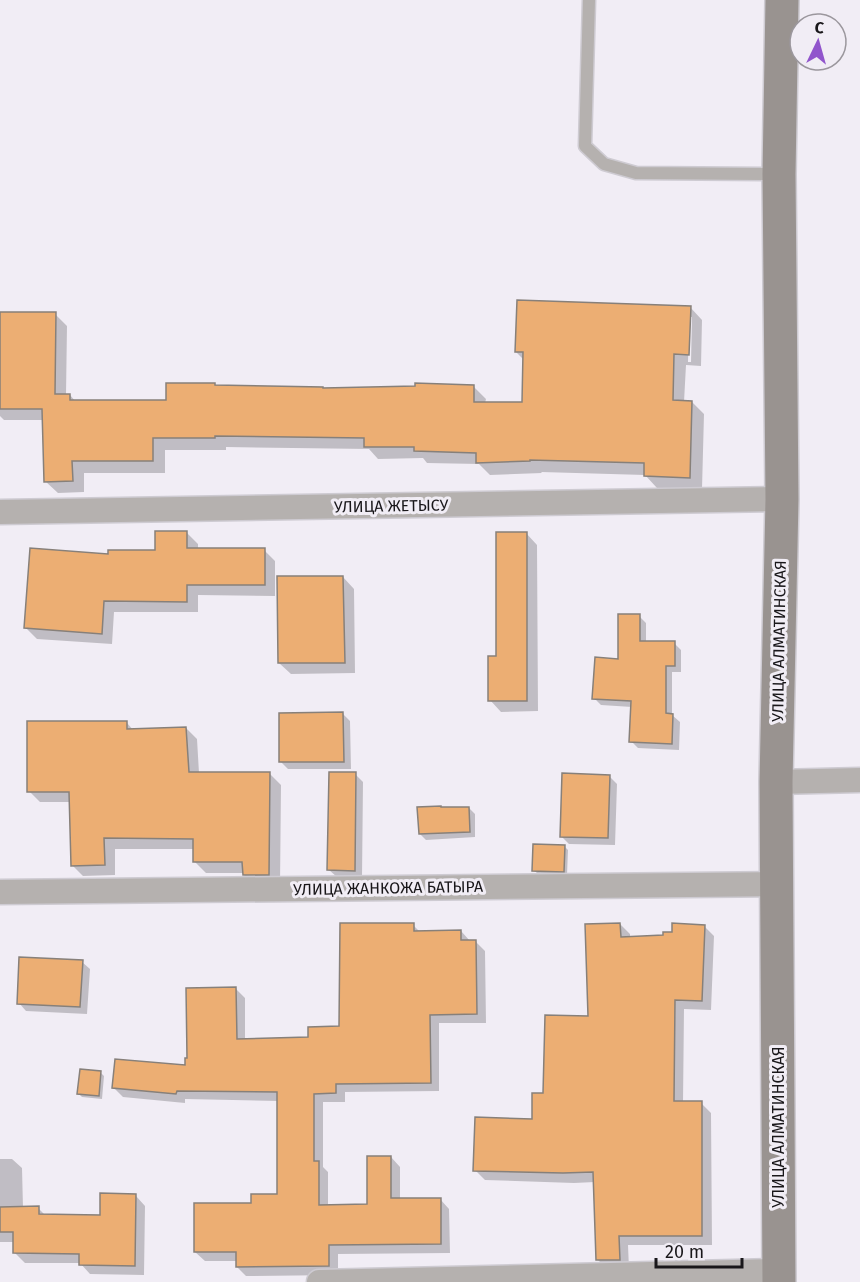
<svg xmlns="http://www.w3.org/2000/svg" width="860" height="1282" font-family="'Fira Sans',sans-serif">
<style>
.shadow{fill:#0003;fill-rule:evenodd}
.building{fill:#ecae73;stroke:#87807a;stroke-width:1.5}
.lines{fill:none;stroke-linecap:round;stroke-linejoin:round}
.lane-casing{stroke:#cecbd2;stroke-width:15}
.street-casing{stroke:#cecbd2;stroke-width:27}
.secondary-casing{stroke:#cecbd2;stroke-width:36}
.lane{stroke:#b5b1af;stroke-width:12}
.street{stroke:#b5b1af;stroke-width:24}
.secondary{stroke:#999390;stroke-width:33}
.labels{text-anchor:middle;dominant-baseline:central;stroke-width:6;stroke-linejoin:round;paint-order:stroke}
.street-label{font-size:16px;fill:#19171a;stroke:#f1edf5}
</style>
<rect width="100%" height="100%" fill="#f1edf5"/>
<path class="shadow" d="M690,307L702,320L701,366L686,365L684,402H692L704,414L702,489L657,488L645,475L541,472L542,473L490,475L479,464L427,463L423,458L378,459L369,449L226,447V450H165V473H84V492L58,493L45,481L44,420H4L0,416V313L55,314L67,326L66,395H70L76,402H167L216,387L323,388L473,386L486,399L485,403H523L524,360L516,352ZM689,317H692L691,362H688Z
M187,533L198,544V549L264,550L275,561V596L198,595V612H114L112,644L37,639L26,628L109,555L157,552Z
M526,533L537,545L538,711L501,712L490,700L498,658Z
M343,577L354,589L355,673L291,674L279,663Z
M639,616L646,623V643H674L681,650V672H672V715L680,722L679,750L638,748L631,741L632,707L601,705L594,698L619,660Z
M343,714L350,721L351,769H288L281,762Z
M127,723L134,731L186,728L197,739L199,773L270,774L281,785L280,885L255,886L244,875V873H206L195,862V849H115V875L83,876L72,865L71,802H40L29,791Z
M355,774L363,782L362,878L337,877L329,870Z
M609,776L617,784L615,845L569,844L562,837Z
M469,808L475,814V837L426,840L420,834Z
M564,846L568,850L567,875L537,873L533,870Z
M620,924L630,934V938L665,936L704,926L714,936L711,1010L684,1009L683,1103H701L711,1113L712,1245H628L629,1269L608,1270L598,1260L595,1182L574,1183L485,1180L475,1170L533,1120L545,1095L590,1018Z
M413,925L421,933L461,931L470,941L476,942L485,951L486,1023H439V1091L345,1092V1102H323V1167L328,1172V1206H369L391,1157L400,1167V1199H440L449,1209L450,1253L338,1254V1275L246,1276L237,1267V1261H205L195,1252L253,1204L279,1195V1101L185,1099V1103L123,1097L114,1088L186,1067L236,989L245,998V1040L310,1038L341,1028Z
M82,962L90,969L87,1014L26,1011L19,1003Z
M101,1073L104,1076L102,1099L82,1097L79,1094Z
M0,1159H12L22,1168L23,1208H38L46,1216L101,1217L136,1196L145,1206L144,1275L90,1274L80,1263H25L15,1253L14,1242H0Z"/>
<path class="building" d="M517,300L691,306L689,355L674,354L673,400L692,401L690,478L644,476V463L530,460V461L476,463V453L414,451V447H364V438L215,436V438H153V461H72L73,481L44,482L42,409H0V312H56L55,394H70V400H166V383H215V385L323,387V388L415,386V383L474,385V402H522L523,352H515Z
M155,531H187V548H265V585H187V602L104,601L102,634L24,628L30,548L108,554V550H155Z
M496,532H527V701H488V656H496Z
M277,576H343L345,663H278Z
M618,614H640V641H675V666H666V713L673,714L672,744L629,742L631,701L592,699L595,657L618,659Z
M343,712L344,762H279V713Z
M27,721H127V729L186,727L189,772H270L269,875H243L242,862H193V839L104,838L105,865L71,866L69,792H27Z
M329,772H356L355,871L327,870Z
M562,773L610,775L608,838L560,837Z
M441,806V807H469L470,832L419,834L417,807Z
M533,844L565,845L564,872L532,871Z
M340,923H414V931L461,930V940H476L477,1014L430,1015L431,1083L336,1084V1093L314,1094V1161H319V1205L367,1204V1156H391V1198H441V1244L329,1245V1266L236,1267V1252H194V1203H251V1194H277V1092L177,1091L176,1094L112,1088L115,1059L185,1065V1058H187L186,988L236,987L237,1039L308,1037V1027L339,1026Z
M620,923L621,937L663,935V932H672V923L705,925L702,1001L675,1000L674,1101H702V1236H619L620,1260H596L593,1172L563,1173L473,1171L475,1117L532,1119V1093H543L545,1015L588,1016L585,924Z
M19,957L83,960L80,1007L17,1004Z
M80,1069L101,1071L99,1096L77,1094Z
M100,1193L136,1194L135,1266L79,1265V1254L13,1253V1232H0V1207L39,1206V1214L100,1215Z"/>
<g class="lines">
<g class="lane-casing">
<path id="lane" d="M589,0L585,146L604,164L636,173L777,174"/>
</g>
<g class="street-casing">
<path id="street" d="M0,512L782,499
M776,782L860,780
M0,892L777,884
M319,1282L779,1271"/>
</g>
<g class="secondary-casing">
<path id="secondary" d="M779,1282L776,782L782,499L779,174L782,0"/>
</g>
<use href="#lane" class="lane"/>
<use href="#street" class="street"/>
<use href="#secondary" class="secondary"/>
</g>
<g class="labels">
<g class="street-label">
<text transform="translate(391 506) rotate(-1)">УЛИЦА ЖЕТЫСУ</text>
<text transform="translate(779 641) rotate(-89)">УЛИЦА АЛМАТИНСКАЯ</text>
<text transform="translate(388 888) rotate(-1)">УЛИЦА ЖАНКОЖА БАТЫРА</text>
<text transform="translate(778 1127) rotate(-90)">УЛИЦА АЛМАТИНСКАЯ</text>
</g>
</g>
<g transform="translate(818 42) rotate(5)"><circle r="28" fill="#f1edf5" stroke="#9b979d" stroke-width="1.5"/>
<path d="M0-4.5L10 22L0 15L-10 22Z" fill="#9155cc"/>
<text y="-9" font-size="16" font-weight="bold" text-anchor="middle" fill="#19171a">С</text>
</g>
<path d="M656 1258v9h86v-9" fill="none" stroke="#19171a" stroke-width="3"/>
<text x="665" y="1258" font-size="18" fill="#19171a" stroke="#f1edf5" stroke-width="4.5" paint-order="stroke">20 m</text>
</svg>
